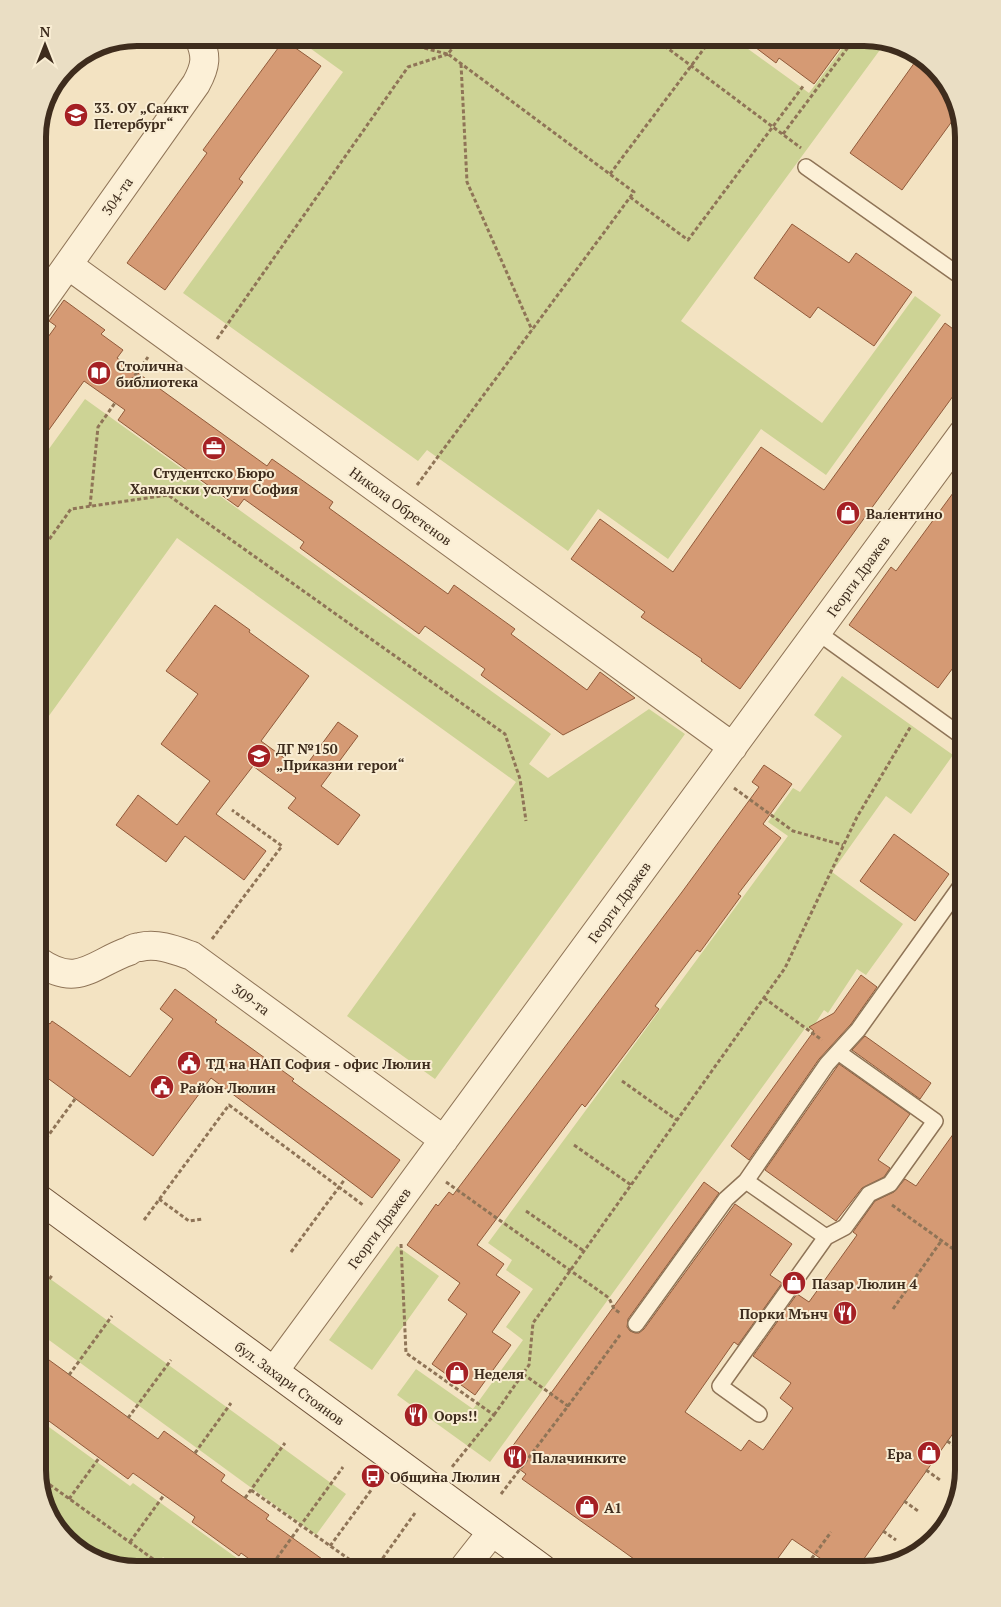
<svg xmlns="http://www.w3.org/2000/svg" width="1001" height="1607" font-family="'PT Serif',serif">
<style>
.green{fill:#cdd395}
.building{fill:#d59a74;stroke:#915a3a}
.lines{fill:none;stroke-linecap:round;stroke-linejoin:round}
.lane-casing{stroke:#8f7457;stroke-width:18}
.street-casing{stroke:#8f7457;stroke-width:30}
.secondary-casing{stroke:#71543a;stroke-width:30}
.path{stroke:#8f7457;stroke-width:3;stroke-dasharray:4 2.5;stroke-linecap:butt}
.lane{stroke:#fcf0d7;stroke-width:15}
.street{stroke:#fcf0d7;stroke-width:28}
.secondary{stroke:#fcf0d7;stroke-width:28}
.labels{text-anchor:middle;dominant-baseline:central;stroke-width:4;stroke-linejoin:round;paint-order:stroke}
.poi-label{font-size:14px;font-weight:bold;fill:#3e2c1d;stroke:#f9edd3;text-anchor:start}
.street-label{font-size:14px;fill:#3e2c1d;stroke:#f9edd3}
.rim{fill:none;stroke:#3e2c1d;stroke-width:6}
</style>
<rect width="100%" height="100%" fill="#f3e3c2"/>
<path class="green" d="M296,38H733L809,93L850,38H871L885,43L681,321L822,423L915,296L941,315L826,475L761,429L668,559L598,509L568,551L427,450L418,461L183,293L343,72Z
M85,399L551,734L529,764L548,778L649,709L685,734L435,1079L347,1016L516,782L177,538L38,731V464Z
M842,676L953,755L911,814L886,796L832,872L903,924L866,975L857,969L828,1013L824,1010L811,1030L806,1027L490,1462L397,1395L416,1369L473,1409L523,1340L506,1327L533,1289L506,1270L512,1260L488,1243L788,836L768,822L793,788L800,792L842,736L814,715Z
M397,1246L439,1276L372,1370L329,1340Z
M38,1270L346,1494L316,1535L38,1332Z
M38,1419L130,1486L133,1483L252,1569H180L163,1557L154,1569H131L82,1553L48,1514L38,1470Z"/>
<path class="building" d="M743,38H831L842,46L814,84L779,58L776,63Z
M284,40L321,66L239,179L243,182L165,290L127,263L207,153L203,150Z
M920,55L953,93L958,113L902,190L850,153Z
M792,224L849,263L856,253L912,292L874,346L818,307L810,318L754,278Z
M64,300L105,330L101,334L123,350L117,358L267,466L272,459L333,502L329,508L448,594L454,585L515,629L511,634L587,690L600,672L635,698L563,735L481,675L485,669L425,626L419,634L300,548L304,542L244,499L238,507L118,420L125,410L84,381L38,445V351L56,326L49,321Z
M945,323L964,337V381L740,689L701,661L702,659L641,617L645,612L571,559L600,519L673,572L761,447L824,490Z
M964,478V653L938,688L849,625L891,567L896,571Z
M215,605L250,630L249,632L309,676L261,741L302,771L338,722L358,736L321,786L360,815L338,845L288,808L296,798L253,766L216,814L266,851L244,880L185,836L166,862L116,825L138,795L177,825L210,781L161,744L198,694L166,671Z
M764,765L792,784L763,824L781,838L738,894L741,896L700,952L697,950L655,1006L659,1009L585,1107L582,1104L477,1245L504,1264L496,1275L520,1292L492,1332L511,1345L475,1395L432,1364L467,1314L448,1300L460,1283L407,1245L436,1204L438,1206L449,1192L453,1195L682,892L759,787L752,782Z
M894,834L949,874L915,921L860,881Z
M861,975L877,987L851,1024L819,1059L749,1160L731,1146L814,1031L809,1027L834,1013Z
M175,989L217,1020L215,1022L294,1079L292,1081L400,1160L372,1198L211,1078L153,1156L38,1071V1014L50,1024L52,1021L65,1030L130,1077L173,1019L160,1009Z
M865,1036L931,1083L920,1099L852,1050Z
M839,1064L910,1114L878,1160L890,1168L884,1177L862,1188L836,1221L765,1170Z
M964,1119V1418L856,1570L836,1569L792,1539L770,1569H648L522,1479L526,1474L504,1458L704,1182L719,1193L628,1319L627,1327L630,1331L635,1333H639L644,1329L735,1204L792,1244L770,1275L782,1283L738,1345L734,1342L685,1412L741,1451L749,1440L763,1450L793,1408L780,1398L791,1383L753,1356L797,1294L809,1302L857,1235L853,1232L875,1201L894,1192L905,1179L916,1186Z
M38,1352L158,1439L164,1431L225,1475L221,1481L269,1515L266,1519L336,1569H263L241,1553L239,1556L192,1522L195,1517L133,1473L128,1479L38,1413Z"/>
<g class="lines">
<g class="lane-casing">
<path id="lane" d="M806,167L963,278
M817,632L963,737
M746,1181L826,1237L720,1386L759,1414
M826,1237L845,1227L869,1194L890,1184L935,1121L838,1052
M636,1324L726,1199L746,1181L827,1064L858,1030L963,883"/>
</g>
<g class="street-casing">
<path id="street" d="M68,265L733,747
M38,307L196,84C206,66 207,56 199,38
M38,961C78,989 92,964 129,951C132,949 136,947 140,947C158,943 175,950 192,956L444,1140
M274,1371L963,433
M463,1569L492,1532"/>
</g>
<g class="secondary-casing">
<path id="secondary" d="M38,1198L543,1569"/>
</g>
<path class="path" d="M289,38L394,40L447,54
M654,38L801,148
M229,45L288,38
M461,64L467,182L532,330
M783,134L852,42V38
M610,174L712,38
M630,197L688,240L804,85
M217,339L408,67L448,54
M131,381L148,357
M417,485L634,192L448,54L460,38
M90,506L98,427L115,403
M38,555L71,509L168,495L505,734L520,779L526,821
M734,788L793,831L843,845
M212,939L282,846L232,810
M764,998L822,1040
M622,1081L677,1120
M42,1144L75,1099
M574,1145L631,1185
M446,1182L609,1298L614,1309L620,1313
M159,1199L189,1221L203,1219
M892,1205L963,1256
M526,1211L584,1251
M144,1220L229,1105L363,1205
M401,1244L406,1353L494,1415L452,1467
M291,1252L345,1179
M38,1295L53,1274
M893,1309L942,1240
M523,1374L568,1406
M69,1375L112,1316
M494,1415L529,1365L533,1323L785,968L857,817L911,726
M38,1418L40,1415
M128,1418L171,1360
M947,1441L961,1450
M195,1453L231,1403
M926,1470L940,1480
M39,1477L167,1569
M41,1486L45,1481
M251,1490L363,1569
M501,1494L568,1406L620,1335
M245,1498L285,1443
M69,1499L99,1458
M904,1501L918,1511
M883,1531L896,1540
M130,1542L164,1495
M330,1546L372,1489
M862,1561L871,1568
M269,1569L343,1467
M375,1569L415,1513
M804,1569L831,1532"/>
<use href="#lane" class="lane"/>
<use href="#street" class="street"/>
<use href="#secondary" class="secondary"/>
</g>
<defs>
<g id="school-disc" transform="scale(1.25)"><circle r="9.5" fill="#a52024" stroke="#f9edd3"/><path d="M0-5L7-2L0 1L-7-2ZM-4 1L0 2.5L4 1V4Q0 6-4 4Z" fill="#fff"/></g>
<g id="library-disc" transform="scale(1.25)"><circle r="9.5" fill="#a52024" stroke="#f9edd3"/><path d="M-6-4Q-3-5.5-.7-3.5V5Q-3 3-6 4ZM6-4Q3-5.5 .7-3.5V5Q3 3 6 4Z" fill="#fff"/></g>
<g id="office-disc" transform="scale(1.25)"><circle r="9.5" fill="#a52024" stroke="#f9edd3"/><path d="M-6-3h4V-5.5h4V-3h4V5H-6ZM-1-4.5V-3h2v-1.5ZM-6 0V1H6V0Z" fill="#fff"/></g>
<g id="shop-disc" transform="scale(1.25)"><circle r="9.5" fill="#a52024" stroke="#f9edd3"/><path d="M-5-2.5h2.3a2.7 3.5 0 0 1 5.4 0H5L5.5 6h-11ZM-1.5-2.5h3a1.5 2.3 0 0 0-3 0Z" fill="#fff"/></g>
<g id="civic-disc" transform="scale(1.25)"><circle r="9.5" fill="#a52024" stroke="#f9edd3"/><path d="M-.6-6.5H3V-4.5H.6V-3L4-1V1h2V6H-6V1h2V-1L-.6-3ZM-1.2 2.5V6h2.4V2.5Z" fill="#fff"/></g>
<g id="restaurant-disc" transform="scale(1.25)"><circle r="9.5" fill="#a52024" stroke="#f9edd3"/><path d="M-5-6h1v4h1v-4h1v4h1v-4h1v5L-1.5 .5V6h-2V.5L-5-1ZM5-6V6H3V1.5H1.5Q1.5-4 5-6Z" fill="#fff"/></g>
<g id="bus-disc" transform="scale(1.25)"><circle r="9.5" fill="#a52024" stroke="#f9edd3"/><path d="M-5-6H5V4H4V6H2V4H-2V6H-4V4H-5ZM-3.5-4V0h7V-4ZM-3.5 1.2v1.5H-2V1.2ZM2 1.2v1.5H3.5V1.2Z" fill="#fff"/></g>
</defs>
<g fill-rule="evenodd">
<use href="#school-disc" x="76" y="115"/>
<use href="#library-disc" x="99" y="373"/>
<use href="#office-disc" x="214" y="448"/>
<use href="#shop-disc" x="848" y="513"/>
<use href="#school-disc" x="259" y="756"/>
<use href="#civic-disc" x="189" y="1063"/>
<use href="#civic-disc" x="162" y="1087"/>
<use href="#shop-disc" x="794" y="1283"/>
<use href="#restaurant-disc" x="845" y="1313"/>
<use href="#shop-disc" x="457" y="1373"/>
<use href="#restaurant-disc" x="416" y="1415"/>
<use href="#shop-disc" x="929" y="1453"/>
<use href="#restaurant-disc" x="515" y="1457"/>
<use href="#bus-disc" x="373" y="1476"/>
<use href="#shop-disc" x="587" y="1507"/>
</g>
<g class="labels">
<g class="poi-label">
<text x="94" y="107">33. ОУ „Санкт<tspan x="94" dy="16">Петербург“</tspan></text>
<text x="116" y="365">Столична<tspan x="116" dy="16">библиотека</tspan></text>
<text x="214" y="472" text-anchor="middle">Студентско Бюро<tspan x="214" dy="16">Хамалски услуги София</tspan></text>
<text x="866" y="513">Валентино</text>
<text x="276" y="748">ДГ №150<tspan x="276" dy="16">„Приказни герои“</tspan></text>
<text x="206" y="1063">ТД на НАП София - офис Люлин</text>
<text x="180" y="1087">Район Люлин</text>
<text x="812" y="1283">Пазар Люлин 4</text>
<text x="828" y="1313" text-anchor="end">Порки Мънч</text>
<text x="474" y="1373">Неделя</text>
<text x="434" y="1415">Oops!!</text>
<text x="912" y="1453" text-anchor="end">Ера</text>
<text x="532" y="1457">Палачинките</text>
<text x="390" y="1476">Община Люлин</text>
<text x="604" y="1507">A1</text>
</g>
<g class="street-label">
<text transform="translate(117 196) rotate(-55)">304-та</text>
<text transform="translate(401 506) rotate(36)">Никола Обретенов</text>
<text transform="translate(858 576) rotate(-54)">Георги Дражев</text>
<text transform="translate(619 902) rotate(-54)">Георги Дражев</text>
<text transform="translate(251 999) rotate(36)">309-та</text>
<text transform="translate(379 1228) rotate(-54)">Георги Дражев</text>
<text transform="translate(290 1383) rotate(36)">бул. Захари Стоянов</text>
</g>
</g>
<path d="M0 0H1001V1607H0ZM137 46H864A91 91 0 0 1 955 137V1470A91 91 0 0 1 864 1561H137A91 91 0 0 1 46 1470V137A91 91 0 0 1 137 46Z" fill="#eadec4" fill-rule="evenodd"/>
<path class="rim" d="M137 46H864A91 91 0 0 1 955 137V1470A91 91 0 0 1 864 1561H137A91 91 0 0 1 46 1470V137A91 91 0 0 1 137 46Z"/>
<g transform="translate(45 45)" stroke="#f9edd3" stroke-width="4" paint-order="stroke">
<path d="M0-4L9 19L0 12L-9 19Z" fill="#3e2c1d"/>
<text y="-8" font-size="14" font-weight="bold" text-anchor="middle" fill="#3e2c1d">N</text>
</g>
</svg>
